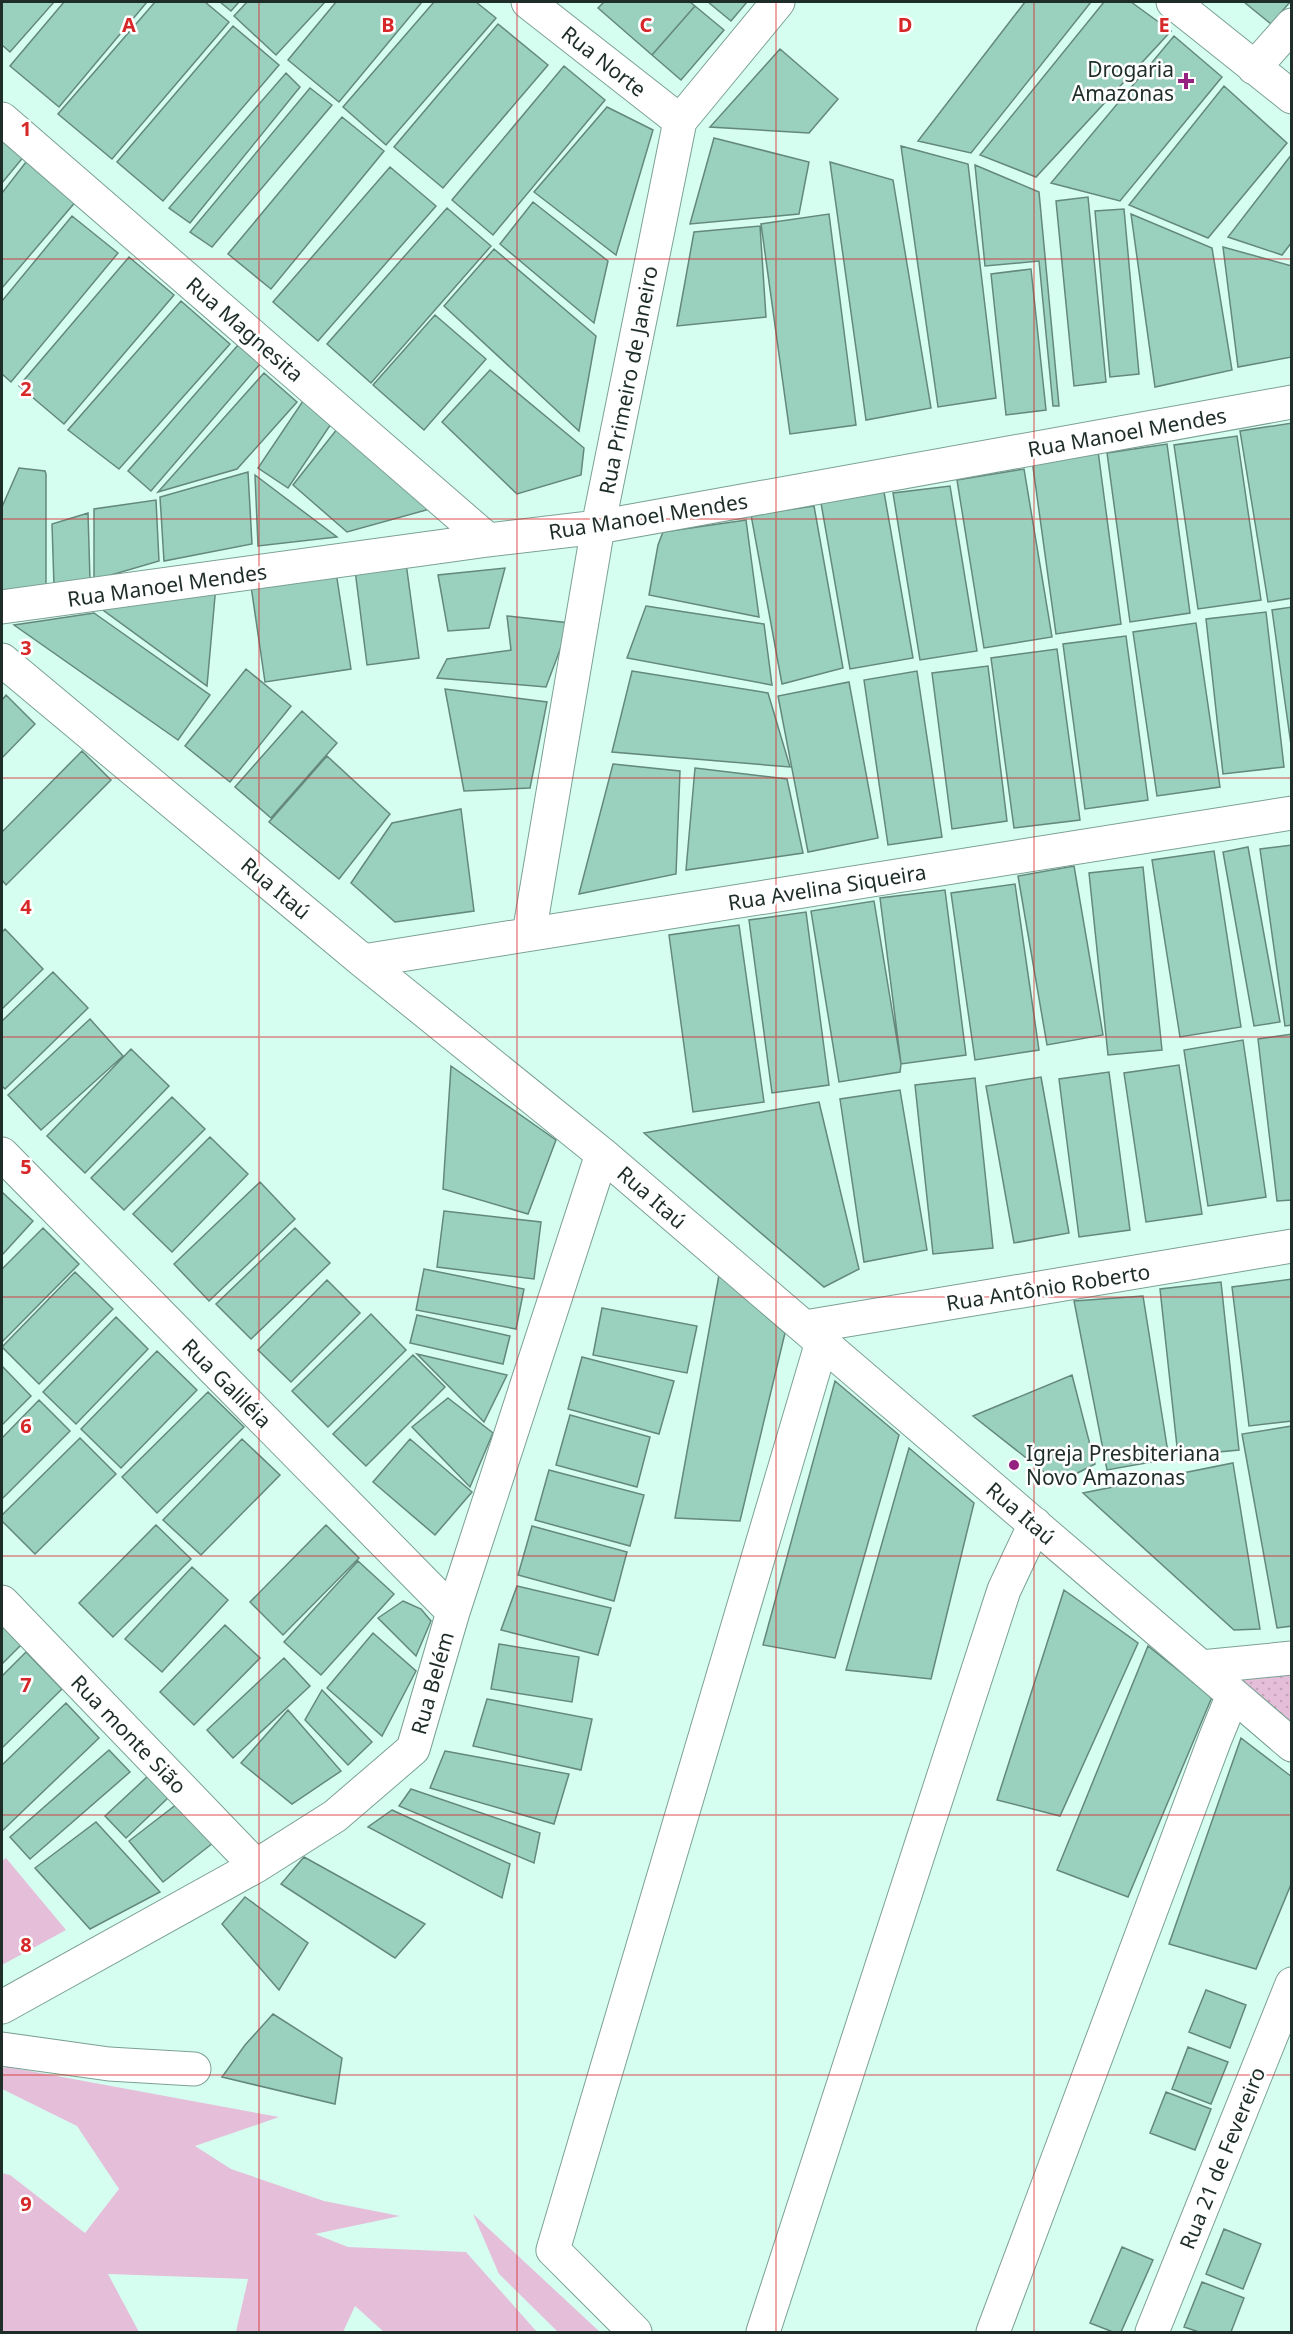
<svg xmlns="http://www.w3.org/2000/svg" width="1293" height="2334" font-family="'Noto Sans',sans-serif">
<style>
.green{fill:#e5bfda}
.park{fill:url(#park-dots)}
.building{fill:#9ad0be;stroke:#64887c;stroke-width:1.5}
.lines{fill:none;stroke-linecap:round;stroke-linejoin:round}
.minor-casing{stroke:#7ca194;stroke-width:35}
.minor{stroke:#fff;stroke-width:33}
.grid{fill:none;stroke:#d62828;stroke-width:1.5;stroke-opacity:0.55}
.poi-dot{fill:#952280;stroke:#fff;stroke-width:2}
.labels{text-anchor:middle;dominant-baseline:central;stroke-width:5;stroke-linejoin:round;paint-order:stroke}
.street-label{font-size:21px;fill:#1e2d28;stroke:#fff}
.poi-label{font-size:21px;fill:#1e2d28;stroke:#fff;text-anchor:end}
.grid-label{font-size:20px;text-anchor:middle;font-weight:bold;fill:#d62828;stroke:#fff;stroke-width:5;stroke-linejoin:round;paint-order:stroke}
</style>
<defs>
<pattern id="park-dots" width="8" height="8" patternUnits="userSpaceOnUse" patternTransform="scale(1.5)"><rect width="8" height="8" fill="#e5bfda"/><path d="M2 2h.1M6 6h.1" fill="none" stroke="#c4a4bb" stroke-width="1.8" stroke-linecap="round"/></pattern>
</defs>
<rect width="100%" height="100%" fill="#d6fef0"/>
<path class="green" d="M6,1858L66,1930L2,1965V1861Z
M8,2067L279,2117L195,2146L231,2169L324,2201L400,2216L315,2234L348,2247L466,2252L537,2332H384L355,2306L343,2332H236L248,2279L108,2274L139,2332H2V2173L10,2175L85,2233L119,2189L77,2126L2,2089V2068Z
M473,2214L600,2332H558L499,2274Z"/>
<path class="park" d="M1291,1661V1731L1213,1671Z"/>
<path class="building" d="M2,2H54L10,52L2,45Z
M64,2H147L59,107L10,66Z
M155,2H205L229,22L112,159L58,114Z
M220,2H239L231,11Z
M247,2H325L276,55L234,16Z
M336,2H422L339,102L288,60Z
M434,2H476L496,18L386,145L343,107Z
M604,2H690L695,6L652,55L598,8Z
M708,2H747L731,21Z
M1025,2H1091L971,153L918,141Z
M1104,2H1131L1171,31L1036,177L980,155Z
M1244,2H1290L1271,24Z
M695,6L724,30L681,80L652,55Z
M498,24L548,65L443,188L394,147Z
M233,26L279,65L163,201L117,162Z
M1174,36L1222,77L1120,201L1051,183Z
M780,49L838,99L809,133L710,127Z
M564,66L605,100L493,235L452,200Z
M286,73L300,87L190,223L169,208Z
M1224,86L1287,143L1208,238L1129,205Z
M310,88L332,105L212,247L190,232Z
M607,107L653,130L616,255L534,192Z
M342,117L384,151L271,289L228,254Z
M2,136L25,155L2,183Z
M714,138L809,162L799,214L690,224Z
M901,146L968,164L996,398L938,407Z
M1292,154V242L1282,255L1228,237Z
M26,162L77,200L2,288V193Z
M830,162L893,180L931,408L866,420Z
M975,165L1039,192L1059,406H1053L1039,261L985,266Z
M390,167L436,206L318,341L273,302Z
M1088,197L1106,382L1074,386L1056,201Z
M533,202L608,261L594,323L500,244Z
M447,208L491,246L371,383L327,344Z
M1124,209L1139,374L1110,377L1095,211Z
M829,214L856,425L790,434L761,224Z
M1131,214L1212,248L1232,370L1155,387Z
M72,216L118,253L11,382L2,374V301Z
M760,226L766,317L677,326L694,232Z
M1223,247L1292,266V357L1238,367Z
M494,249L596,336L579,431L444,306Z
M129,257L174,295L64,424L19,386Z
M1031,269L1046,410L1006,415L991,274Z
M181,301L230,344L119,469L68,430Z
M435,315L486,359L424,430L373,385Z
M238,345L260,364L151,491L128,471Z
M490,370L584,448L581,475L517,494L442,422Z
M264,373L297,402L237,469L158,492Z
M303,401L333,421L288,488L258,468Z
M1292,423V598L1268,602L1240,431Z
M341,424L437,507L347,532L293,485Z
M1237,436L1261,600L1198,609L1174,445Z
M1167,444L1190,613L1130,622L1107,453Z
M1098,451L1121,624L1056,634L1032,460Z
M19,468L45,471L46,474V589L2,595V507Z
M1024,469L1052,637L984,648L957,480Z
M248,472L252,544L164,561L160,497Z
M255,475L337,537L258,546Z
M950,486L977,651L920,660L893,493Z
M884,492L913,658L850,669L821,503Z
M156,500L159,561L94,580V509Z
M814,506L843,668L782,684L751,515Z
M88,513L90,580L54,586L52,524Z
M746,520L759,617L649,595L658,545L663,532Z
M406,563L419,658L367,665L355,570Z
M505,568L489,628L448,631L438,575Z
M336,572L351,669L265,682L251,586Z
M216,585L207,686L103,610Z
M646,606L764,624L772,685L627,658Z
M1292,607V752L1272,610Z
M1266,612L1284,767L1223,774L1206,619Z
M94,613L210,695L178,740L14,625Z
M507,616L570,623L546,687L437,678L447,659L511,650Z
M1196,623L1220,787L1157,796L1133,632Z
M1126,636L1148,800L1085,809L1063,644Z
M1057,649L1080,820L1014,828L991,658Z
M988,666L1007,821L952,829L932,673Z
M246,669L291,706L230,782L185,746Z
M632,671L768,693L790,767L612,752Z
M917,671L942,837L888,845L864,680Z
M849,682L878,838L808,852L778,696Z
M445,689L547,702L530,788L464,791Z
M6,695L35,724L2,758V700Z
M302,711L337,743L271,818L235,787Z
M82,751L111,780L6,885L2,880V832Z
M327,756L390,814L339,879L269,822Z
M613,764L680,771L676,874L579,894Z
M695,768L787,779L803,853L686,870Z
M461,809L474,911L395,922L351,883L392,823Z
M1292,845V1025L1285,1026L1260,849Z
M1248,847L1280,1022L1254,1026L1223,852Z
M1214,851L1241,1027L1180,1037L1152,860Z
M1074,866L1103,1035L1047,1045L1018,876Z
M1143,867L1162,1050L1108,1055L1089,873Z
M1015,884L1039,1050L975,1060L951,893Z
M945,890L966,1055L901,1064L880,898Z
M874,901L901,1064L900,1072L839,1082L811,911Z
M806,912L829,1085L772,1093L749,920Z
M739,925L764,1102L693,1112L669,935Z
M5,929L43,969L2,1009V932Z
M53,972L88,1008L5,1089L2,1086V1021Z
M90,1019L123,1056L41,1130L8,1095Z
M1292,1034V1200L1277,1201L1258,1039Z
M1243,1040L1266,1197L1208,1206L1184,1050Z
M131,1049L169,1086L85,1173L47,1136Z
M1179,1065L1202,1214L1146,1222L1124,1073Z
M451,1066L556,1140L528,1214L443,1189Z
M1109,1072L1130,1230L1079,1237L1059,1079Z
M1041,1077L1069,1233L1014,1243L986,1086Z
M975,1078L993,1248L933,1254L915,1085Z
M900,1090L927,1250L864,1262L840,1099Z
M172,1097L205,1129L124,1210L91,1178Z
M819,1102L859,1269L824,1287L644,1133Z
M210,1137L248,1174L172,1252L133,1214Z
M260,1182L295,1219L209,1301L174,1264Z
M2,1192L33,1221L2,1255Z
M444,1211L541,1222L534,1279L437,1267Z
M43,1228L79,1264L2,1342V1269Z
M295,1228L330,1263L251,1339L216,1304Z
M424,1269L524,1289L516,1329L416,1310Z
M75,1272L113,1309L39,1384L2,1347Z
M719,1275L785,1333L740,1521L675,1518Z
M1292,1279V1421L1249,1426L1232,1287Z
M327,1280L360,1313L291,1382L258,1350Z
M1221,1282L1239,1450L1178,1456L1160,1289Z
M1143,1296L1169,1459L1107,1470L1074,1301Z
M602,1308L697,1326L687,1373L593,1355Z
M371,1314L406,1350L328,1427L292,1391Z
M417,1315L510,1336L503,1364L410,1343Z
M116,1317L148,1349L76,1424L43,1392Z
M157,1351L197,1390L121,1468L81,1429Z
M417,1354L507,1375L484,1422Z
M413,1355L445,1387L366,1466L333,1434Z
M582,1357L674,1381L659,1434L568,1409Z
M2,1366L31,1396L2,1425Z
M1072,1375L1095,1464L1058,1483L973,1416Z
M835,1381L899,1435L835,1658L763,1645Z
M208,1392L244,1427L157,1513L122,1477Z
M448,1398L493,1433L470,1487L412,1427Z
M39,1400L70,1431L2,1499V1438Z
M570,1415L650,1437L637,1487L556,1465Z
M1292,1426V1626L1277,1628L1242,1434Z
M80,1438L116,1474L35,1554L2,1521V1515Z
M242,1439L280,1475L201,1555L163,1520Z
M410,1439L472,1492L435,1535L373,1482Z
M909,1448L974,1503L931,1679L846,1670Z
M1233,1463L1260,1629L1234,1630L1083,1493Z
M549,1470L644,1495L630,1546L535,1520Z
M156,1525L191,1559L113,1637L79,1603Z
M326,1525L359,1558L283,1635L250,1602Z
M532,1526L627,1552L614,1601L518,1575Z
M358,1561L394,1594L321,1675L284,1642Z
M192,1567L228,1600L162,1672L125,1639Z
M517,1586L611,1608L598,1655L501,1630Z
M1064,1590L1138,1643L1060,1816L997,1800Z
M403,1601L421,1609L431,1621L416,1656L378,1618Z
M2,1623L22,1644L2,1664Z
M225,1625L260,1658L194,1725L160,1692Z
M373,1633L416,1671L382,1736L327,1688Z
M499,1644L579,1657L572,1702L491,1689Z
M1148,1646L1212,1697L1128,1897L1057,1870Z
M26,1652L62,1689L2,1748V1676Z
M284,1658L310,1686L233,1758L207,1730Z
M322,1690L372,1742L348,1765L305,1720Z
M487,1699L592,1719L581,1770L473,1746Z
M66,1703L99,1738L2,1831V1765Z
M288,1710L341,1771L292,1804L241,1763Z
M1241,1738L1292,1777V1882L1256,1969L1169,1944Z
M109,1750L130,1772L30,1859L10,1837Z
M445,1751L569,1774L554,1824L430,1788Z
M148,1776L169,1797L126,1838L105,1816Z
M411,1789L540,1833L534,1863L399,1806Z
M177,1804L213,1843L163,1882L129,1841Z
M392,1810L510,1864L502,1898L368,1827Z
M96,1822L160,1892L90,1929L35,1868Z
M304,1857L425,1924L395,1958L281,1884Z
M245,1897L308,1943L279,1990L222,1924Z
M1206,1990L1246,2005L1230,2048L1189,2032Z
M273,2014L342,2058L335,2104L222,2077L245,2045Z
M1188,2047L1228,2062L1211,2104L1172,2089Z
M1166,2092L1211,2109L1195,2150L1150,2133Z
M1224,2229L1261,2244L1243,2289L1206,2274Z
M1122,2247L1153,2260L1121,2332H1113L1090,2323Z
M1202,2282L1244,2298L1231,2332H1199L1184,2327Z"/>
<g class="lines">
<g class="minor-casing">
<path id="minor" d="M528,2L680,121
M1173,2L1292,97
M1254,68L1292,25
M2,119L488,540
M2,607L488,540L598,527L1292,402
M2,660L363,961L602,1154L1292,1745
M529,934L598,527L680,121L778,2
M363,961L1292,813
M2,1154L453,1612
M805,1327L1292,1246
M2,1602L256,1866
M1201,1667L1292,1658
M2,2007L256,1866L335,1816L413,1749L453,1612L602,1154
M2,2049L109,2064L194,2069
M635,2332L553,2250L822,1342
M763,2332L1004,1590L1035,1524
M993,2332L1215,1739L1233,1695
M1152,2332L1292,1984"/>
</g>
<use href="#minor" class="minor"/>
</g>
<path class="grid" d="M259,2V2332M517,2V2332M776,2V2332M1034,2V2332M2,259H1292M2,519H1292M2,778H1292M2,1037H1292M2,1297H1292M2,1556H1292M2,1815H1292M2,2075H1292"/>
<g class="poi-dot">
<path d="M1183 72h6v6h6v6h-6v6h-6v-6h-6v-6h6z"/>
<circle cx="1014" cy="1465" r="6"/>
</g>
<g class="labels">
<g class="street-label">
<text transform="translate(604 61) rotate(38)">Rua Norte</text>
<text transform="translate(245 329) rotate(41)">Rua Magnesita</text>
<text transform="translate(628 380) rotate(-79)">Rua Primeiro de Janeiro</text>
<text transform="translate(1127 432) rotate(-10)">Rua Manoel Mendes</text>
<text transform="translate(648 516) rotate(-9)">Rua Manoel Mendes</text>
<text transform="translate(167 585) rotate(-8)">Rua Manoel Mendes</text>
<text transform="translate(827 887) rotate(-9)">Rua Avelina Siqueira</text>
<text transform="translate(276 888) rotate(40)">Rua Itaú</text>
<text transform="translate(652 1197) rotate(41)">Rua Itaú</text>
<text transform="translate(1048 1287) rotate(-9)">Rua Antônio Roberto</text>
<text transform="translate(227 1383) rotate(45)">Rua Galiléia</text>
<text transform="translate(1021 1513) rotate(41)">Rua Itaú</text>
<text transform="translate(432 1683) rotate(-74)">Rua Belém</text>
<text transform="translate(129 1734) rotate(46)">Rua monte Sião</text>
<text transform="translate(1222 2158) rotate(-68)">Rua 21 de Fevereiro</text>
</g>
<g class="poi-label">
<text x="1174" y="69">Drogaria<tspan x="1174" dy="24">Amazonas</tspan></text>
<text x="1026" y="1453" text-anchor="start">Igreja Presbiteriana<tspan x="1026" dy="24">Novo Amazonas</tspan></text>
</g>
</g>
<g class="grid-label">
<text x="129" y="32">A</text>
<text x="388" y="32">B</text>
<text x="646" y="32">C</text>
<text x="905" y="32">D</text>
<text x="1164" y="32">E</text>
<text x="26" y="136">1</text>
<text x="26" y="396">2</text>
<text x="26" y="655">3</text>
<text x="26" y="914">4</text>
<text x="26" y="1174">5</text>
<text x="26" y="1433">6</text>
<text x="26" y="1692">7</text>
<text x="26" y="1952">8</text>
<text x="26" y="2211">9</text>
</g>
<rect width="1293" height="2334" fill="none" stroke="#1e2d28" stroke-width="6"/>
</svg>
